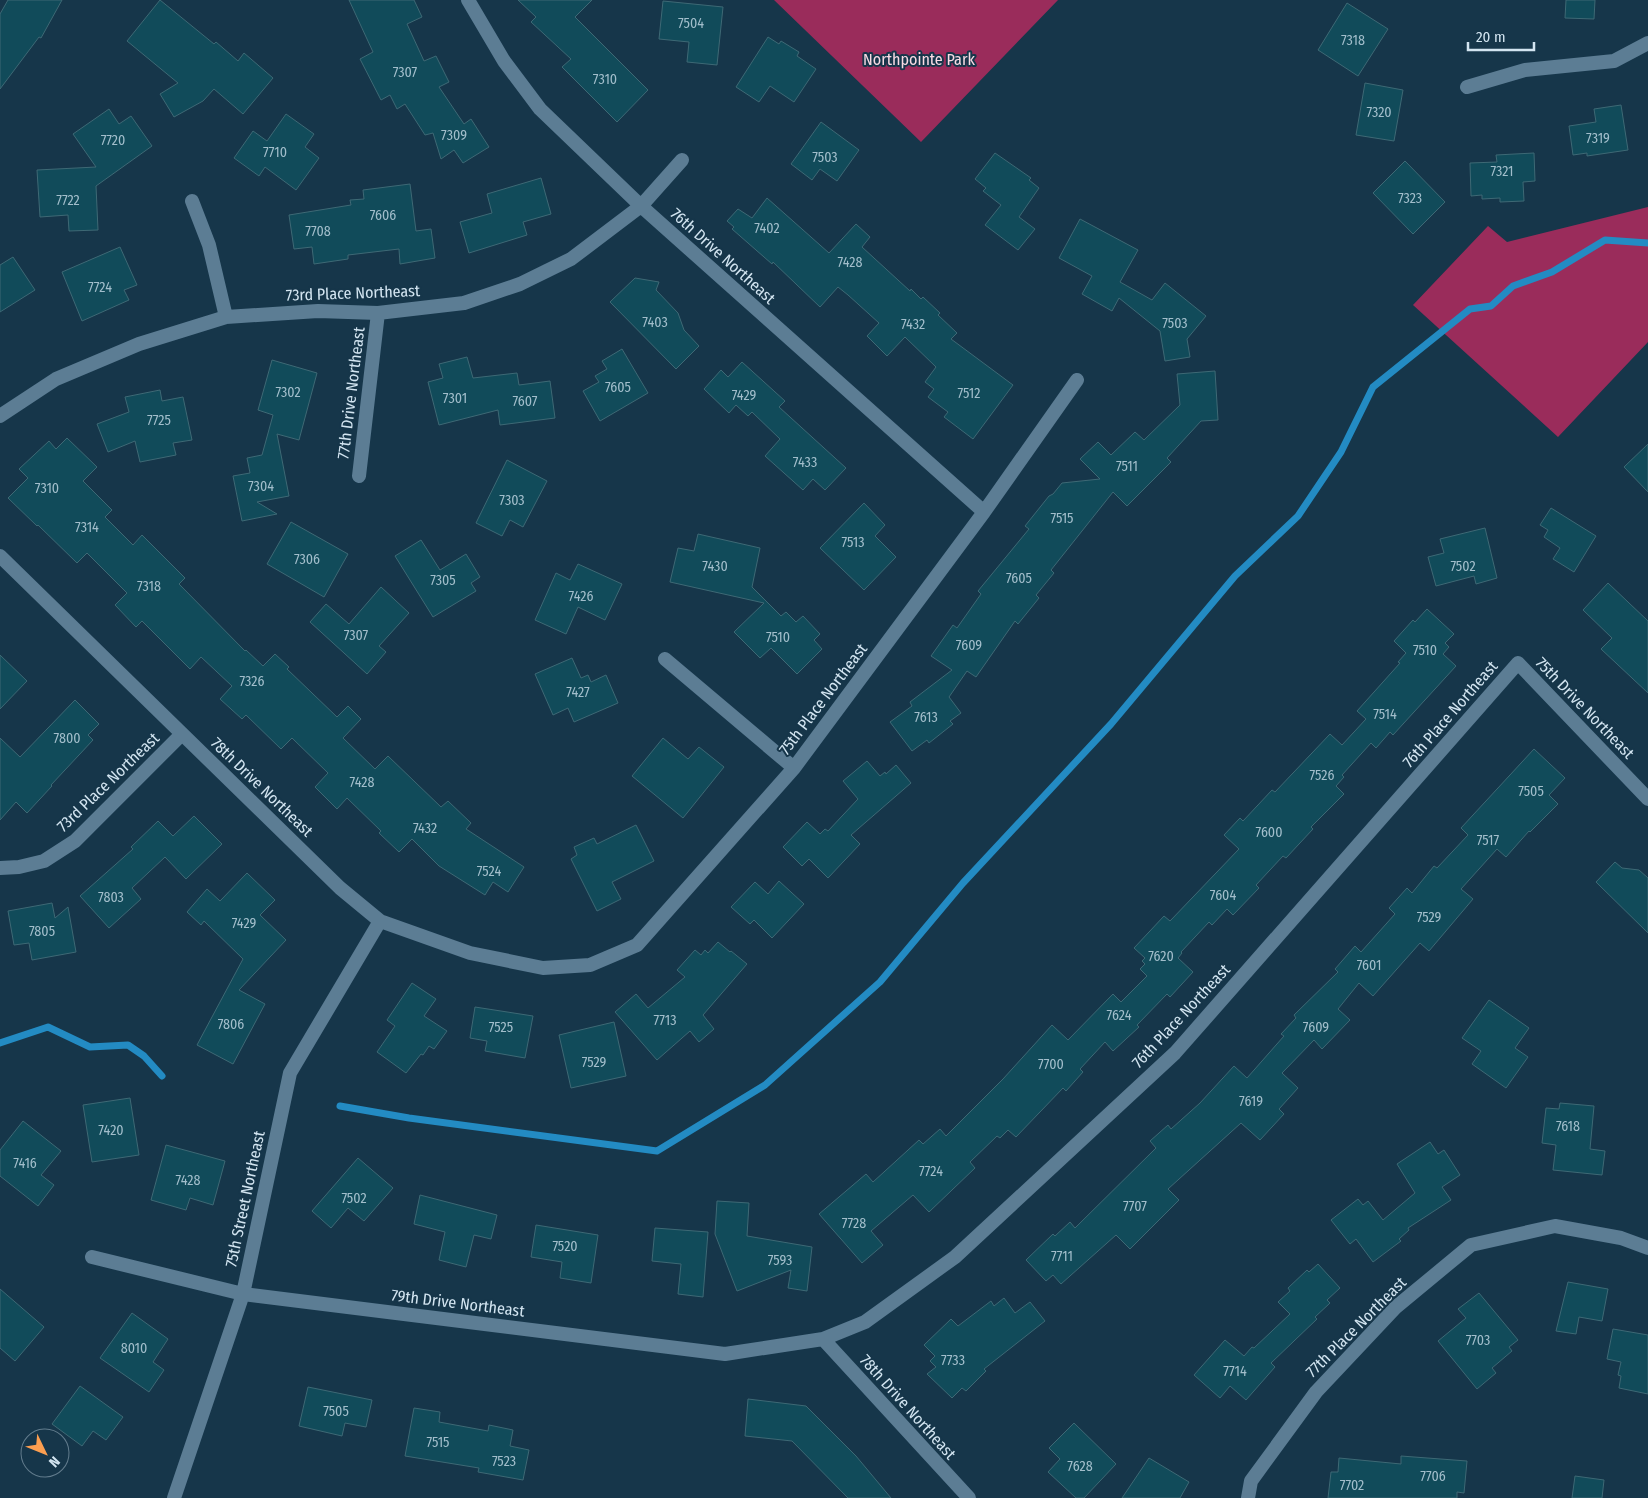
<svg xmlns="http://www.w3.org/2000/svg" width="1648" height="1498" font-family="'Fira Sans Condensed',sans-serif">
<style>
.green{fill:#9a2c5b}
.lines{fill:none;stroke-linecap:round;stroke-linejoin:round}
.stream{stroke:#238bc3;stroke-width:7}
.building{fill:#114b5a;stroke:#3e6975}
.minor{stroke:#5c7d94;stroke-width:14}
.labels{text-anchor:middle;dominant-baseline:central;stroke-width:4;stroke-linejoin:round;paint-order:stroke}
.number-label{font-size:14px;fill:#a2becb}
.park-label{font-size:16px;fill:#fadbe4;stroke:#16364a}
.street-label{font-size:16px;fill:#d3e5f1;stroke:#16364a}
</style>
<rect width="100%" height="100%" fill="#16364a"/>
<path class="green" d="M774,0H1058L921,142Z
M1648,207V342L1558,437L1413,305L1488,226L1507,242Z"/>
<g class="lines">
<path class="stream" d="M0,1043L48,1027L90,1047L128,1045L144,1056L162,1076
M340,1106L409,1118L657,1151L765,1085L880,982L963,883L1111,724L1235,576L1298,516L1341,452L1373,387L1470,309L1491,306L1513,286L1552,272L1605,240L1648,243"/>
</g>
<path class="building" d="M8,0H62L41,38L39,37L0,89V14Z
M160,0L214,44L216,42L238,61L244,53L273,78L243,114L214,89L203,101L174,117L160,94L178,83L127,41Z
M349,0H414L422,17L407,24L424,61L436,56L449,82L439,87L464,124L471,119L489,147L463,163L454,150L441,159L433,133L425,135L405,104L397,109L390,95L381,100L360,59L373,52Z
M518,0H592L575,17L648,90L617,122L562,67L571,59L531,22L536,17Z
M1566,0H1595L1594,19L1565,18Z
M663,1L723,7L717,65L687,62L689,42L659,39Z
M1347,3L1388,29L1358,76L1318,50Z
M768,37L779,44L781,41L799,52L797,56L816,69L794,102L770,86L759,102L736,87Z
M1365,83L1403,90L1394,141L1356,135Z
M1621,105L1628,150L1587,156V153L1573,155L1569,126L1596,122L1594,109Z
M109,109L119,124L131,116L152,146L96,186L98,230L69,231L68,215L40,217L37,170L96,167L73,134Z
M286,114L314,134L305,147L319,158L296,190L265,167L259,176L234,158L253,131L267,141Z
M821,122L859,150L837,181L820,169L812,180L791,164Z
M995,153L1031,178L1029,180L1039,188L1019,217L1035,229L1018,250L985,225L1001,205L983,191L986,188L975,179Z
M1534,153L1535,181L1523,182L1524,201L1500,202V198L1482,199V195L1471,196L1470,163L1497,162L1496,155Z
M1405,161L1445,202L1413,234L1373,193Z
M541,178L551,214L523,222L527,235L469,253L460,222L492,213L487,194Z
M410,184L416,231L431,229L435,258L400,264L399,249L348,255V259L314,264L312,247L294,249L289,215L351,205L350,200L364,199L363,190Z
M767,198L829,253L856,224L870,237L862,247L910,291L911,289L921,299L923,297L940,313L938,315L957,333L951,339L1013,385L973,439L944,417L948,412L928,397L934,389L925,382L936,367L905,337L887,356L867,336L879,323L848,295L838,287L820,307L773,262L772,264L732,229L734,227L727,221L738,209L752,218Z
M1080,219L1138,250L1120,282L1152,300L1165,283L1206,316L1187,339L1190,357L1165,361L1160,331L1119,298L1112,311L1082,294L1092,276L1059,258Z
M120,247L137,285L124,290L129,300L82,321L62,272Z
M13,257L35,290L0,312V265Z
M635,278L659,282L656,290L678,313L684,330L699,346L676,369L610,302Z
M622,349L648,393L600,421L583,391L599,382L595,376L607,369L602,361Z
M467,357L473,378L517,373L519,385L550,381L555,418L500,425L498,410L439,425L428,382L443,378L439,364Z
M272,360L317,373L299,440L277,434L289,496L257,502L277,514L242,521L233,476L250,473L247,458L262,455L273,415L258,410Z
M742,362L785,401L779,407L846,468L825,490L813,479L803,490L765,456L780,439L752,412L748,416L736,405L729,413L704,389L721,370L728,377Z
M1215,371L1218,420L1201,421L1167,458L1171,462L1127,506L1113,492L1051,570L1054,573L1036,595L1039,598L1018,624L1015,621L976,677L967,671L949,697L961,713L950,721L953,724L929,743L927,740L912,751L890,722L912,706L910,702L952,670L931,656L953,625L957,628L981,594L978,591L1029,529L1025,526L1049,496L1053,494L1062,483L1100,479L1080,459L1098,442L1111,455L1135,432L1144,440L1180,405L1177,374Z
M160,390L162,401L183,397L192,440L173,443L176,455L140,462L135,441L108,452L97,424L129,412L125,397Z
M67,438L97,467L83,481L112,510L105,517L133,545L142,535L185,578L179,584L245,651L246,650L263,666L275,654L289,667L287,669L337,717L348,706L361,719L343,738L375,769L388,756L441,807L448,801L471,823L466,829L524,867L508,892L493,882L485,895L439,866L412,839L399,852L379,833L381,831L347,798L337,809L315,787L328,773L292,738L281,749L246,715L242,719L220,699L232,686L201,657L190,669L142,621L136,627L115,605L127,593L87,553L77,563L38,525L37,526L8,498L28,478L19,469L49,441L56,449Z
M1648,444V492L1624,467Z
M507,460L547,481L523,527L510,520L502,536L476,523Z
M864,503L885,525L875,536L896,557L864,590L820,548Z
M1551,508L1596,536L1574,572L1553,559L1560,548L1544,537L1548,530L1540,525Z
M291,522L348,554L324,597L267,564Z
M1485,528L1497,578L1476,584L1474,576L1436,586L1428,557L1444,553L1440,539Z
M698,534L760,548L752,587L781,616L786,612L796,622L803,616L820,634L814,640L822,649L797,674L771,648L760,658L734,632L764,603L670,582L678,548L694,551Z
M421,540L440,570L466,554L480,577L471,583L476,591L433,617L395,556Z
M578,564L622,584L605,620L578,607L566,634L535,620L556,573L570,580Z
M1608,583L1648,621V693L1601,649L1612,638L1583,610Z
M381,587L409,613L379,646L386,652L367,674L310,622L326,604L349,624Z
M1427,609L1454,634L1445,643L1449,647L1443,654L1456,666L1393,735L1390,732L1376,748L1371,743L1342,775L1344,777L1336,786L1344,794L1311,827L1313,829L1286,858L1283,856L1256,885L1259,888L1233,915L1227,909L1212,925L1209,922L1181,952L1182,953L1178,958L1193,972L1170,997L1167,994L1137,1025L1139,1027L1113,1051L1105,1042L1080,1069L1083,1072L1066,1091L1063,1088L1016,1137L1008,1130L1000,1138L997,1136L970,1162L975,1168L929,1212L913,1195L871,1231L883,1245L862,1263L819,1214L866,1174L873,1182L919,1140L923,1144L940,1129L946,1136L1003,1079L1052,1025L1068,1040L1113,994L1121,1002L1147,976L1140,969L1145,964L1142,961L1145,958L1134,948L1164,916L1170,921L1239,849L1224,835L1240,818L1243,821L1272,790L1275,792L1330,734L1342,745L1366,719L1357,711L1400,663L1398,662L1406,653L1394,641L1413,620L1415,622Z
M0,655L27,681L0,709Z
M572,658L581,678L588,675L591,682L606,675L618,703L574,722L568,708L553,715L535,674Z
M75,700L99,724L88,735L93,740L51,785L52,786L27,813L16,802L0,820V738L20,757Z
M663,738L688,759L699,747L724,767L683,818L632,776Z
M1534,749L1565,778L1549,795L1558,804L1530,832L1529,831L1506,857L1497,849L1461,889L1473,899L1429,951L1420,943L1373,996L1359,983L1338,1009L1350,1020L1322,1049L1314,1040L1282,1073L1298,1088L1279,1109L1284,1114L1260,1140L1241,1123L1168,1189L1179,1200L1130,1249L1116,1235L1061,1284L1053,1275L1046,1281L1026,1260L1053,1234L1055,1236L1070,1222L1075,1228L1156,1148L1150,1141L1168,1125L1171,1129L1200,1103L1234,1066L1247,1078L1284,1036L1281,1034L1296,1018L1294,1015L1338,972L1335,969L1355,946L1361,952L1395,914L1389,908L1407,888L1412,893L1434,866L1437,868L1468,835L1461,828Z
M867,761L880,776L885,772L886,774L896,765L911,783L851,835L860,844L828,878L809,859L802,866L783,847L807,822L820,834L825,829L828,831L858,799L843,781Z
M194,816L222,844L186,879L165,857L132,888L141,899L109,928L80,896L133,849L131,847L158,821L173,836Z
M636,825L654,861L612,882L621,899L597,911L571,859L577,855L574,847L594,838L597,844Z
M1615,862L1622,868L1639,870L1648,878V933L1596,882Z
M247,873L275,900L260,915L286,940L239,990L265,1004L233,1064L197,1045L243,959L204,921L201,925L187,912L207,889L220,901Z
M779,881L804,904L772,938L754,920L750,924L731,907L755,882L768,894Z
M52,903L55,918L68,907L76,952L32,960L29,943L14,945L8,911Z
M718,942L730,952L731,951L747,964L703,1015L714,1029L699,1042L690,1031L657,1060L615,1012L636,994L648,1008L685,977L677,970L695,950L701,955L705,950L708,953Z
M412,983L436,999L424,1016L447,1031L434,1049L429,1046L423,1055L421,1054L406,1073L377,1052L395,1026L387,1020Z
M1489,1000L1529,1028L1515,1048L1528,1057L1506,1088L1472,1064L1481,1051L1462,1038Z
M475,1007L533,1016L525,1058L485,1051L487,1041L470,1038Z
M614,1022L626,1076L571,1088L559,1035Z
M130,1098L139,1155L92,1162L83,1105Z
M1560,1103L1594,1106L1590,1149L1605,1151L1602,1175L1553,1170L1556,1145L1542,1143L1546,1108L1559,1109Z
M23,1121L61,1151L41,1175L54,1185L38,1206L0,1176V1150Z
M1430,1142L1438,1154L1444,1150L1460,1175L1442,1187L1451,1200L1408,1228L1409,1230L1399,1239L1401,1241L1373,1262L1356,1239L1350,1244L1331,1220L1358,1199L1363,1205L1368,1201L1383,1220L1415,1193L1397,1164Z
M166,1145L225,1161L213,1205L190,1198L186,1210L151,1200Z
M358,1158L393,1188L364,1221L348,1208L331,1228L312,1211Z
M420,1195L497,1215L491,1239L474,1235L466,1267L439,1260L445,1232L414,1224Z
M717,1201L749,1203L747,1236L812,1247L807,1291L788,1288L791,1270L737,1291L715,1234Z
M536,1225L598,1235L591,1283L560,1278L562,1262L531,1257Z
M655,1228L708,1232L703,1297L678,1294L681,1264L652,1261Z
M1318,1264L1340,1288L1327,1300L1330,1303L1315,1317L1317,1319L1271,1363L1275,1367L1246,1400L1230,1386L1220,1398L1194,1375L1225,1340L1244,1356L1252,1347L1254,1348L1290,1314L1278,1302L1290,1291L1288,1288L1307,1270L1309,1272Z
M1568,1282L1608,1289L1602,1321L1579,1317L1576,1334L1556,1331Z
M0,1289L44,1327L15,1361L0,1348Z
M1479,1293L1518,1340L1509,1347L1512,1351L1492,1368L1496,1373L1477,1389L1438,1341L1466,1318L1458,1309Z
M1004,1298L1015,1313L1030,1302L1045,1321L984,1369L986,1371L966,1391L962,1388L952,1398L927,1374L936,1367L930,1361L935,1356L924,1345L951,1319L958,1326L991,1301L994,1306Z
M132,1313L168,1339L153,1362L164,1370L149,1392L100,1358Z
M1613,1329L1648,1335V1394L1619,1388L1621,1376L1618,1375L1621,1362L1607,1359Z
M80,1386L123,1417L106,1440L93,1431L82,1446L52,1424Z
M308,1387L372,1400L366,1427L345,1423L342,1436L299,1426Z
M748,1399L806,1406L856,1456L891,1498H848L792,1441L745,1436Z
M414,1408L440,1412L439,1422L488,1431L489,1425L513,1430L510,1446L529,1450L523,1480L478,1472L479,1468L405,1456Z
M1074,1423L1116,1464L1084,1498H1076L1048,1472L1060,1459L1049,1448Z
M1401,1456L1467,1461L1464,1493L1457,1492V1498H1328L1331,1472H1338L1339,1458L1401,1464Z
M1149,1458L1189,1482L1180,1498H1122Z
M1575,1476L1604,1480L1602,1498H1572Z"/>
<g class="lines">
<path class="minor" d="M468,0L504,61L540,109L641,206L984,512
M1467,87L1525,70L1614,61L1648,43
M192,201L209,245L226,317
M0,416L56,379L139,344L226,317L318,311L378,313L464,303L520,284L571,259L641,206L682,160
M359,476L378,313
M0,556L340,888L380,921L470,953L543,968L590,965L637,945L794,768L984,512L1077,380
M665,659L794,768
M0,868L19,867L44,861L75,841L182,734
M92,1257L243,1294L725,1354L823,1339L865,1322L955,1257L1175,1053L1518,663L1648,799
M823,1339L969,1498
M174,1498L243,1294L290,1073L380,921
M1248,1498L1251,1481L1316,1392L1396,1307L1471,1245L1555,1226L1621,1238L1648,1248"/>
</g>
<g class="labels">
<g class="number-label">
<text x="691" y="23">7504</text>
<text x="1353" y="40">7318</text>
<text x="405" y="72">7307</text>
<text x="605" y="79">7310</text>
<text x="1379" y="112">7320</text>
<text x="454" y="135">7309</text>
<text x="1598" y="138">7319</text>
<text x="113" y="140">7720</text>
<text x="275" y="152">7710</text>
<text x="825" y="157">7503</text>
<text x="1502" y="171">7321</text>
<text x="1410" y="198">7323</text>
<text x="68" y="200">7722</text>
<text x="383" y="215">7606</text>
<text x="767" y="228">7402</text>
<text x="318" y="231">7708</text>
<text x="850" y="262">7428</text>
<text x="100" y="287">7724</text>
<text x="655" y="322">7403</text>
<text x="1175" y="323">7503</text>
<text x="913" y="324">7432</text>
<text x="618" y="387">7605</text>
<text x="288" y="392">7302</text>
<text x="969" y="393">7512</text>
<text x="744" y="395">7429</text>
<text x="455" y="398">7301</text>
<text x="525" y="401">7607</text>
<text x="159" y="420">7725</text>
<text x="805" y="462">7433</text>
<text x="1127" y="466">7511</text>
<text x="261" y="486">7304</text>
<text x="47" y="488">7310</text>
<text x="512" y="500">7303</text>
<text x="1062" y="518">7515</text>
<text x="87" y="527">7314</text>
<text x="853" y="542">7513</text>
<text x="307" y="559">7306</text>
<text x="715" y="566">7430</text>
<text x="1463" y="566">7502</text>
<text x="1019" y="578">7605</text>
<text x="443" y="580">7305</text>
<text x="149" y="586">7318</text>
<text x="581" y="596">7426</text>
<text x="356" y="635">7307</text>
<text x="778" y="637">7510</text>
<text x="969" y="645">7609</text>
<text x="1425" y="650">7510</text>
<text x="252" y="681">7326</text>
<text x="578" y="692">7427</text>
<text x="1385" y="714">7514</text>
<text x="926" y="717">7613</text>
<text x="67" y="738">7800</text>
<text x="1322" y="775">7526</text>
<text x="362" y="782">7428</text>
<text x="1531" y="791">7505</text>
<text x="425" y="828">7432</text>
<text x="1269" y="832">7600</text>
<text x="1488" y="840">7517</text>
<text x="489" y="871">7524</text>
<text x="1223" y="895">7604</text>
<text x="111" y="897">7803</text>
<text x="1429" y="917">7529</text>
<text x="244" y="923">7429</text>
<text x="42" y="931">7805</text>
<text x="1161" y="956">7620</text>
<text x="1369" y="965">7601</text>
<text x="1119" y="1015">7624</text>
<text x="665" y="1020">7713</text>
<text x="231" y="1024">7806</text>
<text x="501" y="1027">7525</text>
<text x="1316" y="1027">7609</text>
<text x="594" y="1062">7529</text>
<text x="1051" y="1064">7700</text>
<text x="1251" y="1101">7619</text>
<text x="1568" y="1126">7618</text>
<text x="111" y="1130">7420</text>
<text x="25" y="1163">7416</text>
<text x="931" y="1171">7724</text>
<text x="188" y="1180">7428</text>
<text x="354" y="1198">7502</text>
<text x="1135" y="1206">7707</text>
<text x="854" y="1223">7728</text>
<text x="565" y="1246">7520</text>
<text x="1062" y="1256">7711</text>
<text x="780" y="1260">7593</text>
<text x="1478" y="1340">7703</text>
<text x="134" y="1348">8010</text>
<text x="953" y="1360">7733</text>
<text x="1235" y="1371">7714</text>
<text x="336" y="1411">7505</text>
<text x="438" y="1442">7515</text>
<text x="504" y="1461">7523</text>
<text x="1080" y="1466">7628</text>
<text x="1433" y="1476">7706</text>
<text x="1352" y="1485">7702</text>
</g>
<g class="park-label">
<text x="919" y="59">Northpointe Park</text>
</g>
<g class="street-label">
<text transform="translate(723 256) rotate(42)">76th Drive Northeast</text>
<text transform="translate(353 293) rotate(-2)">73rd Place Northeast</text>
<text transform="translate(351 393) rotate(-83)">77th Drive Northeast</text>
<text transform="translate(823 699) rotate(-53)">75th Place Northeast</text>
<text transform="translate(1585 708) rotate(46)">75th Drive Northeast</text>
<text transform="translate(1450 714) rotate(-49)">76th Place Northeast</text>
<text transform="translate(108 782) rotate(-44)">73rd Place Northeast</text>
<text transform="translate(262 787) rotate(44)">78th Drive Northeast</text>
<text transform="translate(1181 1016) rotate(-47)">76th Place Northeast</text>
<text transform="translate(245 1199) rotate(-78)">75th Street Northeast</text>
<text transform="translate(458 1303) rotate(7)">79th Drive Northeast</text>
<text transform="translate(1356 1327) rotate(-45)">77th Place Northeast</text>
<text transform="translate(908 1407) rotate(48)">78th Drive Northeast</text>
</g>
</g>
<g transform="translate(45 1453) rotate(133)"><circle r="24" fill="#16364a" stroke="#627c8d"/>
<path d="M0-4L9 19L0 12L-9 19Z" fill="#fb9e50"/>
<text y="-8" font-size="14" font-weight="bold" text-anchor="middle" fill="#d3e5f1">N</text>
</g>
<path d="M1468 42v8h66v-8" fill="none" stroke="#d3e5f1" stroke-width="2.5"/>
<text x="1476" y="42" font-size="15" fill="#d3e5f1" stroke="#16364a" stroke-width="4" paint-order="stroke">20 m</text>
</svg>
